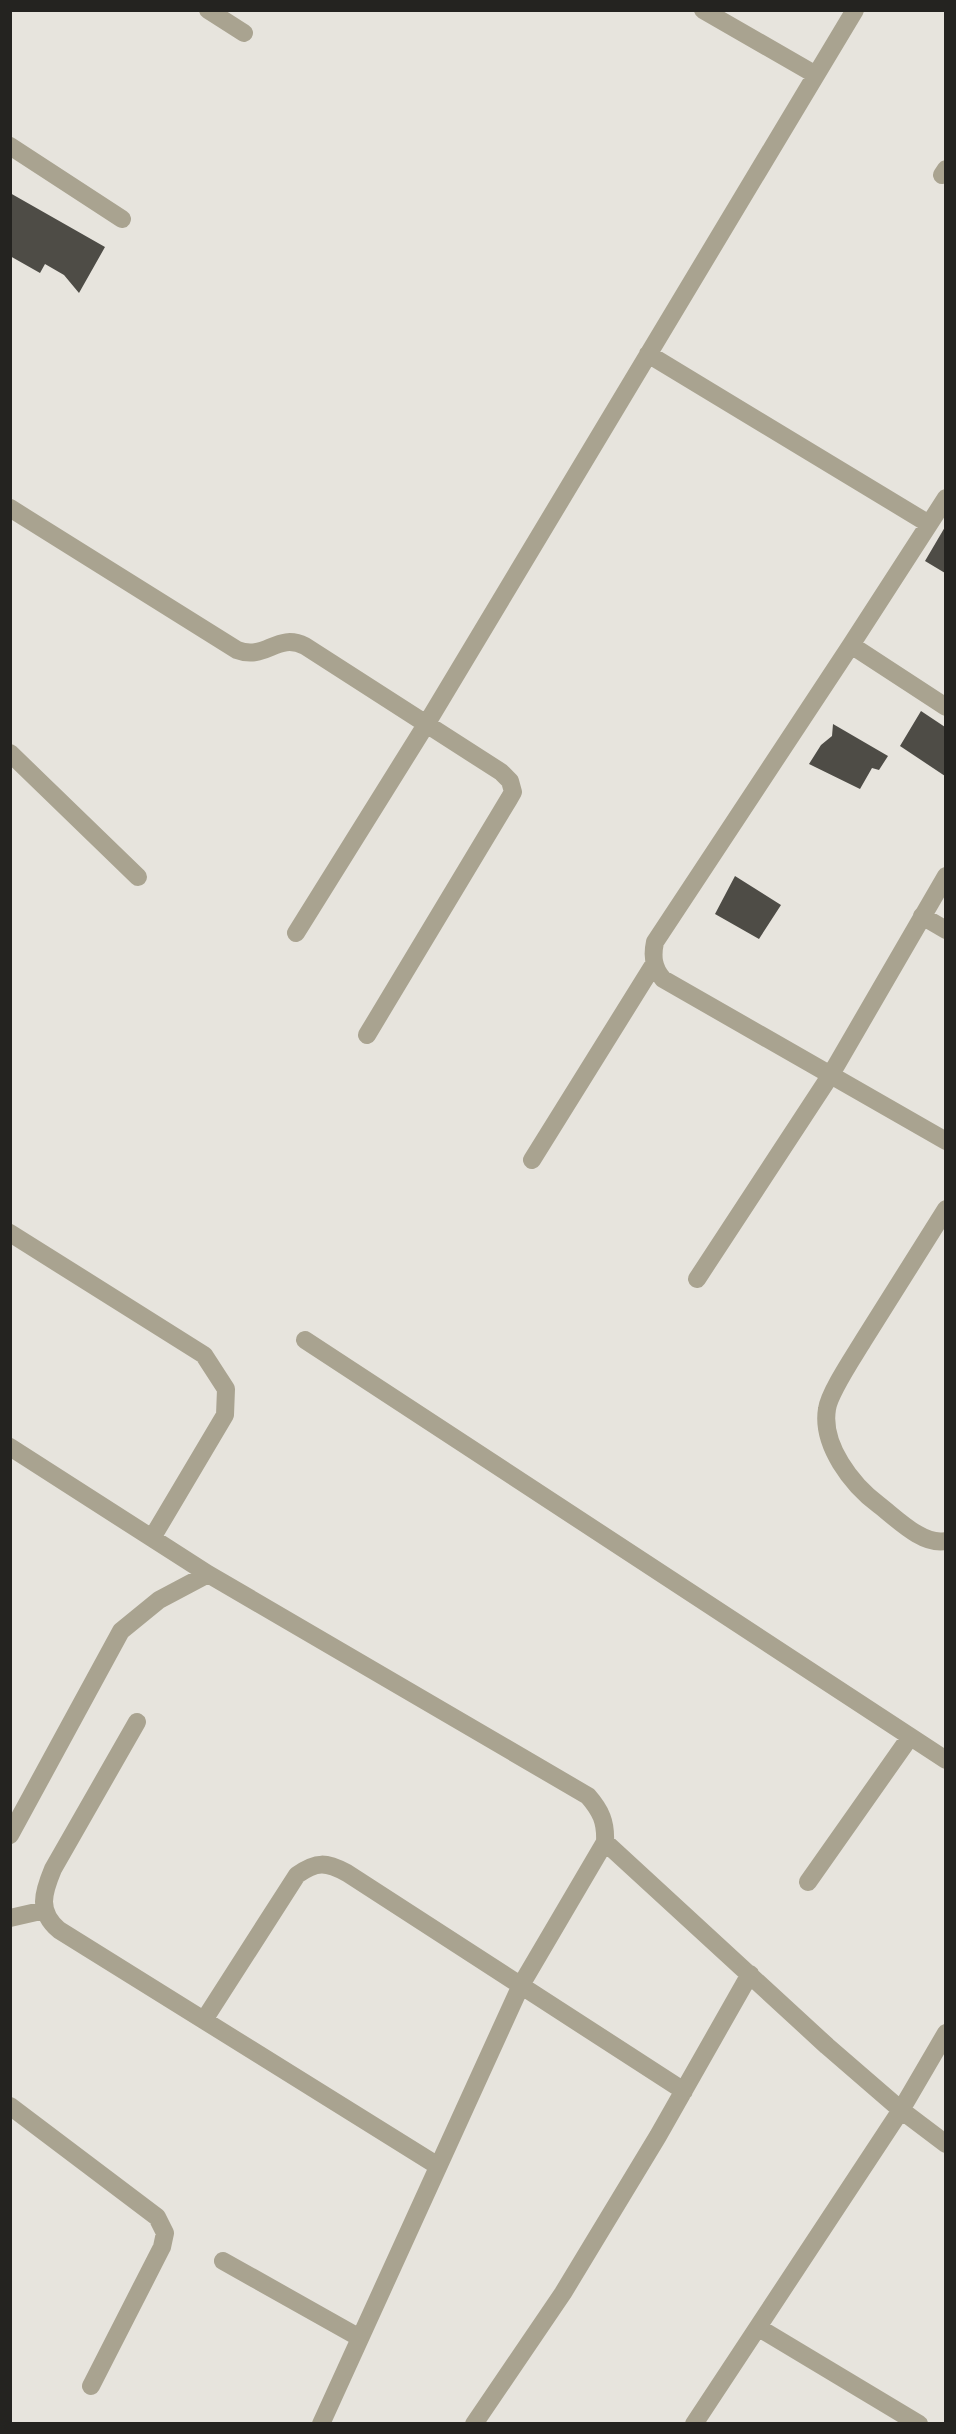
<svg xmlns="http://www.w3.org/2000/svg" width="956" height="2434" font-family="Poppins,sans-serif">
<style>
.building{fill:#4e4c46}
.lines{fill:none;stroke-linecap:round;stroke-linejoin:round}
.street{stroke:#a9a390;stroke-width:18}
</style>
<rect width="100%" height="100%" fill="#e7e4dd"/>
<path class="building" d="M10,193L105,247L79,293L64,275L45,264L40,273L10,256Z
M945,527V573L925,561Z
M921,711L945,727V776L900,746Z
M833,724L888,756L879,770L872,768L860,789L809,764L821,745L832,736Z
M735,876L781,905L759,939L715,914Z"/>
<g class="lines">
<path class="street" d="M208,10L244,33
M703,10L816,75
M10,146L122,219
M942,175L946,169
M648,354L929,524
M946,498L851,645L655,942C652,956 653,968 663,979L946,1141
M10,508L237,650C266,661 277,632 305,646L501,772L510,781L513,792L509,799L367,1035
M851,645L946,707
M10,753L138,877
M922,916L946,930
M296,933L427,723L855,10
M532,1160L654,964
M946,1209C918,1253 891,1297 863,1341C854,1356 829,1393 827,1409C821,1445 852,1485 879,1505C896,1518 923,1546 946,1541
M10,1233L204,1355L226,1389L225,1415L152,1538
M697,1279L830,1076L946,876
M305,1340L946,1760
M10,1447L208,1574L588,1796C601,1811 606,1822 605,1842L521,1985L321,2424
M137,1722L53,1869C43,1893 37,1911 59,1930L438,2166
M10,1835L121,1631L159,1600L208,1574
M605,1842L827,2046L901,2110L946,2144
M808,1882L910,1737
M10,1918L45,1910
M204,2020L297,1875C317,1861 326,1862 347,1873L684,2091
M10,2106L157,2217L165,2233L162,2247L91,2386
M223,2261L360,2338
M759,2328L919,2424
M474,2424L563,2293L658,2136L750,1974
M694,2424L901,2110L946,2033"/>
</g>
<rect width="956" height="2434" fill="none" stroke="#242320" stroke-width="24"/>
</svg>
